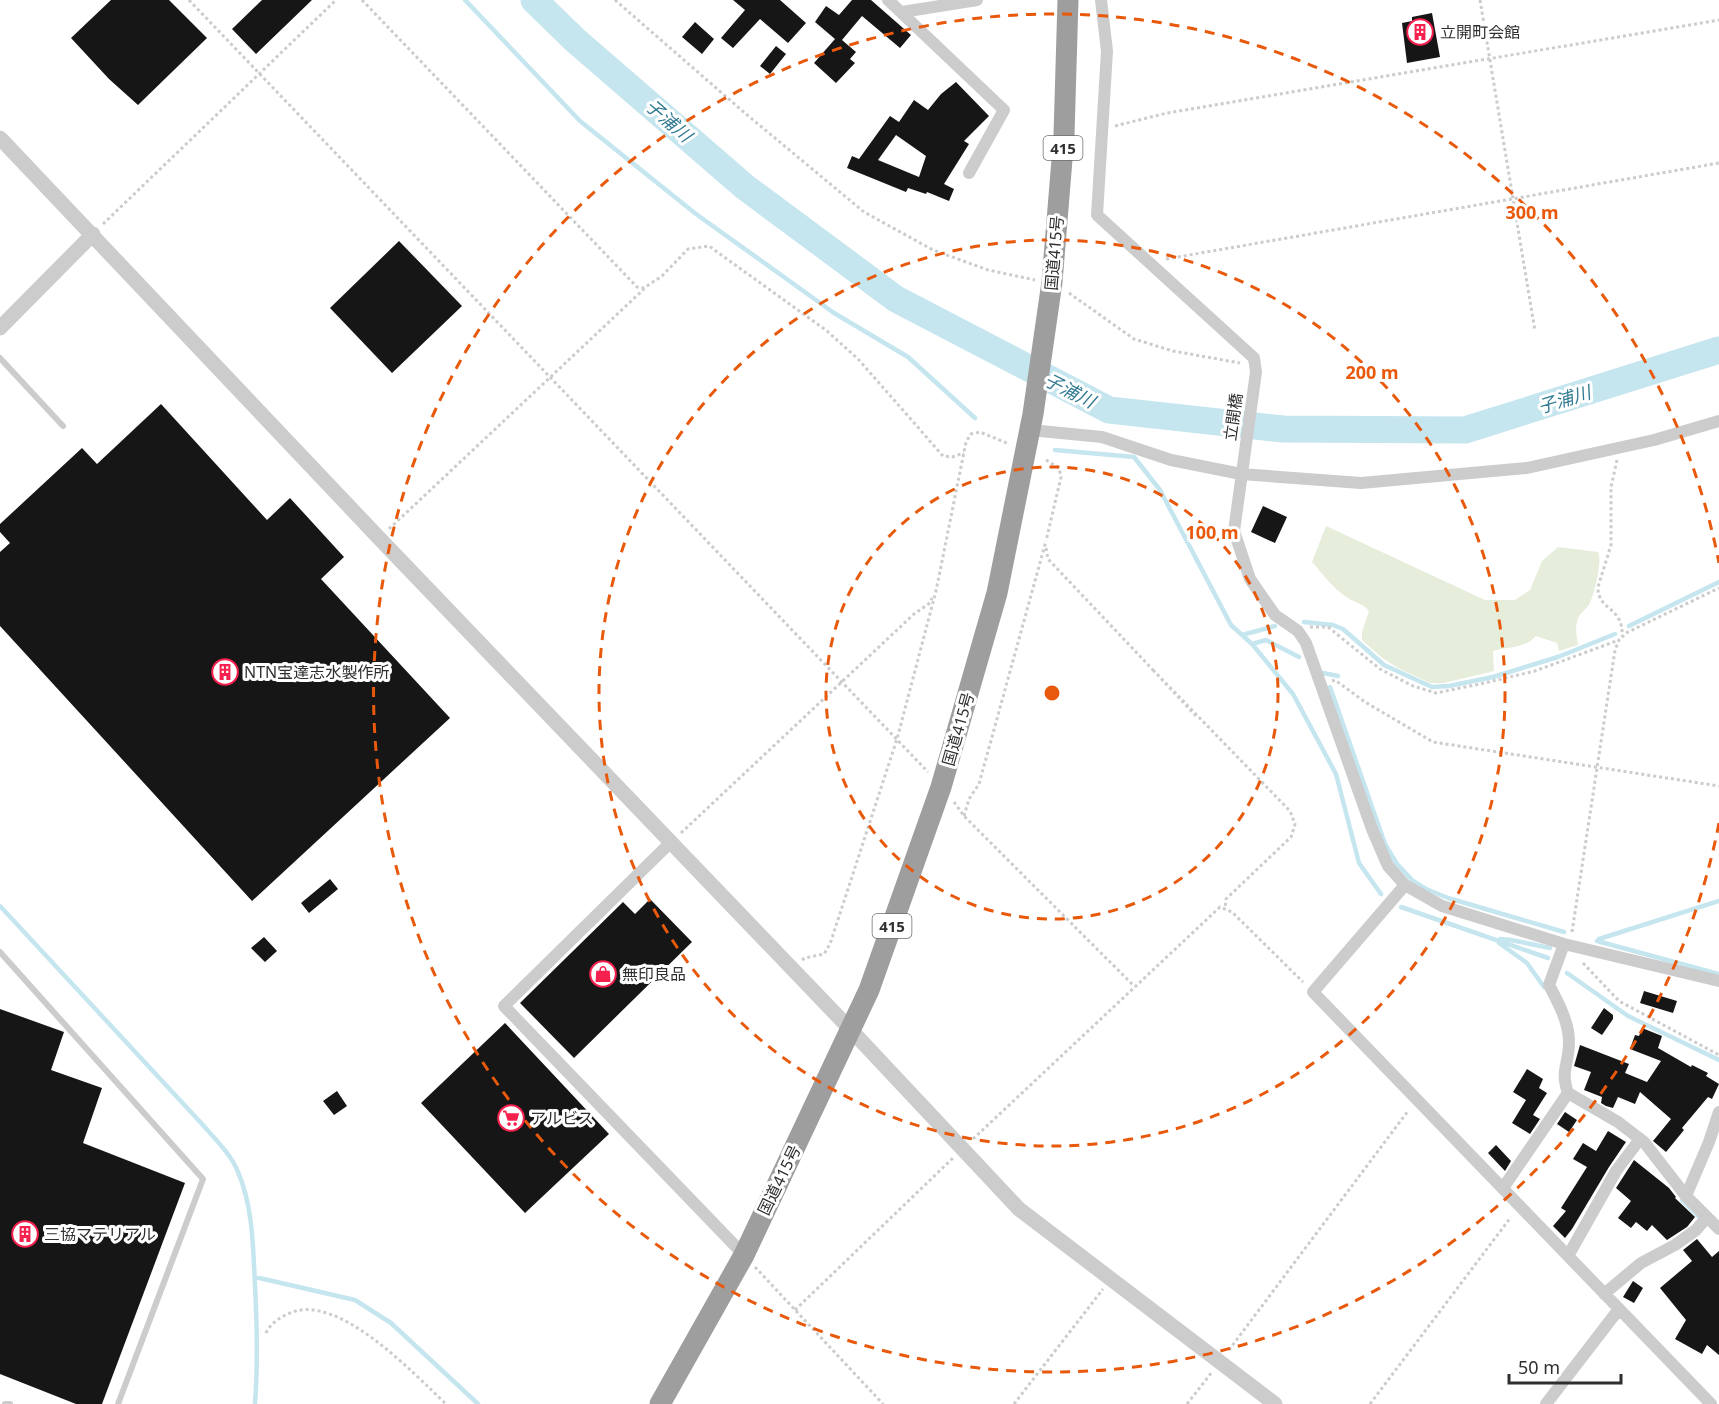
<svg xmlns="http://www.w3.org/2000/svg" width="1719" height="1404" font-family="'Noto Sans','Noto Sans JP',sans-serif">
<style>
.green{fill:#e7eddb}
.lines{fill:none;stroke-linecap:round;stroke-linejoin:round}
.stream{stroke:#c5e5ef;stroke-width:4.5}
.river{stroke:#c5e5ef;stroke-width:27}
.building{fill:#161616;fill-rule:evenodd}
.path{stroke:#ccc;stroke-width:3;stroke-dasharray:3 3;stroke-linecap:butt}
.service{stroke:#ccc;stroke-width:6}
.minor{stroke:#ccc;stroke-width:12}
.tertiary{stroke:#ccc;stroke-width:15}
.trunk{stroke:#9e9e9e;stroke-width:21}
.ring{fill:none;stroke:#e8590c;stroke-width:3;stroke-dasharray:10 8}
.labels{text-anchor:middle;dominant-baseline:central;stroke-width:6;stroke-linejoin:round;paint-order:stroke}
.shield{fill:#fff;stroke:#6d6d6d;stroke-width:1.5}
.shield-label{font-size:15px;font-weight:bold;fill:#2f2f2f}
.poi-label{font-size:16px;fill:#2f2f2f;stroke:#fff;text-anchor:start}
.street-label{font-size:16px;fill:#2f2f2f;stroke:#fff}
.water-label{font-size:18px;font-style:italic;fill:#327a92;stroke:#fff}
.centre{fill:#e8590c;stroke:#fff;stroke-width:3}
.ring-label{font-size:18px;text-anchor:middle;font-weight:bold;fill:#e8590c;stroke:#fff;stroke-width:6;stroke-linejoin:round;paint-order:stroke}
</style>
<rect width="100%" height="100%" fill="#fff"/>
<path class="green" d="M1326,526L1485,600H1515L1530,590L1542,561L1558,547L1598,552C1603,560 1594,594 1590,603C1586,610 1578,614 1577,622C1575,629 1577,638 1578,645L1559,651L1557,643L1536,636C1525,649 1507,646 1493,651L1494,671L1444,683H1430L1398,668L1381,657L1362,640V632L1369,611C1362,603 1356,603 1348,598C1333,589 1323,574 1312,562Z"/>
<g class="lines">
<path class="stream" d="M465,0L580,121L696,214L834,313L908,357L975,418
M1055,450L1134,457L1160,490L1231,625L1252,644L1293,694L1336,774L1359,863L1381,894
M1304,622L1333,625L1343,629L1384,665L1432,687L1449,686L1493,677L1558,657L1615,634
M1629,626L1719,582
M1242,635L1275,626
M1252,644L1266,640L1299,657
M1323,673L1338,676
M1330,687L1385,844L1397,864L1413,881L1426,889L1448,898L1564,932
M0,906L202,1124C214,1138 231,1154 238,1172C253,1207 253,1247 255,1285C257,1324 258,1364 255,1404
M1401,907L1548,958
M1500,939L1511,940L1550,948
M1599,939L1719,901
M1597,941L1719,974
M1499,943L1527,963L1544,987
M1567,973L1628,1016L1719,1060
M1682,1200L1700,1218
M255,1277L355,1300L391,1323L478,1404"/>
<path class="river" d="M534,0L575,40L745,187L896,299L1109,410L1283,429L1465,430L1719,350"/>
</g>
<path class="building" d="M111,0H169L207,38L138,105L109,79L71,38Z
M262,0H312L256,54L232,29Z
M733,0H780L806,23L788,43L760,19L733,48L721,38L745,10Z
M852,0H871L911,35L900,48L862,16L842,40L856,52L850,59L855,63L836,83L814,63L835,39L815,22L826,6L839,15Z
M1432,13L1440,57L1407,63L1402,23L1412,21V17Z
M695,22L714,39L702,54L682,37Z
M776,46L786,54L770,74L760,66Z
M956,82L989,116L964,141L969,144L944,184L954,189L949,201L927,192L926,194L908,188L906,192L847,168L852,156L859,159L890,116L899,122L914,100L928,110L941,94ZM896,135L926,156L919,177L878,160Z
M399,241L462,306L392,373L330,308Z
M161,404L267,520L290,498L344,557L321,579L450,718L252,901L0,626V552L10,543L0,532V524L82,448L97,464Z
M1263,506L1287,517L1275,543L1251,532Z
M330,879L338,889L309,913L301,903Z
M650,899L692,942L574,1058L520,1003L623,902L635,914Z
M264,937L277,951L265,962L251,948Z
M1644,991L1677,1001L1673,1013L1640,1003Z
M1604,1008L1613,1015V1019L1602,1035L1591,1028Z
M0,1009L64,1032L51,1070L102,1088L83,1143L185,1183L102,1404H76L0,1374Z
M505,1023L609,1134L525,1213L421,1103Z
M1642,1028L1662,1036L1658,1048L1691,1067L1692,1065L1708,1073L1706,1076L1719,1084L1712,1099L1708,1097L1682,1128L1684,1130L1666,1152L1653,1141L1671,1119L1640,1092L1635,1104L1618,1097L1613,1108L1606,1106L1601,1103L1602,1097L1584,1090L1591,1072L1574,1066L1580,1045L1629,1064L1625,1073L1647,1082L1661,1061L1630,1049L1635,1035L1639,1036Z
M1527,1069L1543,1079L1539,1088L1547,1093L1533,1115L1540,1119L1530,1134L1512,1123L1526,1100L1513,1092Z
M337,1091L347,1106L334,1115L323,1101Z
M1565,1112L1577,1120L1569,1132L1557,1124Z
M1608,1131L1626,1142L1609,1167L1572,1229L1565,1238L1553,1226L1566,1211L1561,1208L1587,1167L1573,1159L1583,1143L1596,1151Z
M1496,1145L1511,1161L1505,1171L1488,1153Z
M1634,1160L1669,1188L1676,1197L1675,1198L1695,1217L1687,1227L1667,1240L1652,1225L1647,1231L1636,1222L1631,1228L1618,1218L1631,1201L1616,1188Z
M1697,1239L1712,1257L1719,1251V1355L1707,1345L1702,1354L1675,1339L1686,1320L1660,1288L1692,1261L1683,1250Z
M1633,1281L1643,1288L1634,1303L1623,1297Z"/>
<g class="lines">
<path class="path" d="M189,0L928,772
M362,0L637,287L644,288L662,276L688,249L709,246L827,331L859,360L943,456L952,457L964,453
M615,0L746,114L864,212L933,250L988,270L1035,280
M1480,0L1535,331
M1115,126L1167,113L1719,20
M103,224L336,0
M1166,259L1719,163
M1069,293L1134,339L1173,351L1240,363
M1046,460L1059,468L1061,477L1046,541
M1617,460L1611,487V545L1598,587C1597,610 1624,607 1622,636
M389,529L644,289
M1046,548L1048,559L1154,671
M1310,627H1328L1380,669L1413,686L1436,693L1480,684L1535,671L1619,640
M1332,681L1335,680L1365,702L1433,742L1719,786
M1196,716L1154,671L1290,811L1295,824L1291,837L1226,899L1225,909
M954,802L964,816L1134,986
M964,816L969,799L979,784L1046,541
M681,833L914,614L930,603L932,598
M1572,932L1615,650L1619,640L1626,633L1719,588
M802,960L805,958L824,954L830,944L897,739L936,591L966,442L971,434L980,432L1009,444
M1583,963L1619,1001L1719,1055
M973,1139L1220,907L1232,912L1303,982
M755,1267L883,1404
M795,1310L953,1158
M266,1333C270,1324 280,1317 290,1313C338,1292 414,1374 446,1404
M1229,1350L1408,1111
M1014,1404L1103,1289
M1187,1404L1212,1372
M1370,1404L1511,1217"/>
<path class="service" d="M0,358L63,426
M0,952L203,1179L118,1404
M5,1404H10"/>
<path class="minor" d="M888,0L1004,110L969,173
M1101,0L1107,51L1097,215L1254,358L1256,372L1234,531L1250,579L1275,615L1298,631L1306,643L1372,829L1388,866L1405,885L1442,906L1564,944L1719,981
M902,12L977,0
M1030,430L1102,437L1171,460L1241,474L1361,483L1527,468L1654,440L1719,421
M671,842L504,1006L744,1255
M1405,885L1313,992L1711,1404
M1564,944L1549,985C1558,1002 1569,1022 1569,1042C1569,1065 1560,1069 1568,1093L1618,1122L1644,1142L1686,1196L1719,1229
M1503,1188L1568,1093
M1686,1196L1709,1142L1719,1112
M1568,1256L1616,1171L1640,1139
M1604,1294L1641,1263L1675,1245L1696,1230L1707,1217
M1546,1404L1619,1309"/>
<path class="tertiary" d="M0,138L379,538L851,1030L1019,1209L1275,1404
M0,328L93,234"/>
<path class="trunk" d="M660,1404L744,1255L869,990L941,787L997,593L1033,414L1052,282L1064,135L1068,0"/>
</g>
<g class="ring">
<circle cx="1052" cy="693" r="226"/>
<circle cx="1052" cy="693" r="453"/>
<path d="M1719 823A679 679 0 1 1 1719 563"/>
</g>
<defs>
<g id="building-ring" transform="scale(1.35)"><circle r="9.5" fill="#fff" stroke="#f6204e" stroke-width="1.5"/><path d="M-4-6H4V6H1V3H-1V6H-4ZM-2.5-4.3h1.7v1.8h-1.7ZM.8-4.3h1.7v1.8H.8ZM-2.5-1h1.7V.8h-1.7ZM.8-1h1.7V.8H.8Z" fill="#f6204e"/></g>
<g id="shop-ring" transform="scale(1.35)"><circle r="9.5" fill="#fff" stroke="#f6204e" stroke-width="1.5"/><path d="M-5-2.5h2.3a2.7 3.5 0 0 1 5.4 0H5L5.5 6h-11ZM-1.5-2.5h3a1.5 2.3 0 0 0-3 0Z" fill="#f6204e"/></g>
<g id="supermarket-ring" transform="scale(1.35)"><circle r="9.5" fill="#fff" stroke="#f6204e" stroke-width="1.5"/><path d="M-6-5.5h2.5l.6 2H6L4.5 2H-2.5L-4.4-4H-6ZM-1.5 3.2a1.3 1.3 0 1 0 .1 0ZM3 3.2a1.3 1.3 0 1 0 .1 0Z" fill="#f6204e"/></g>
</defs>
<g fill-rule="evenodd">
<use href="#building-ring" x="1420" y="32"/>
<use href="#building-ring" x="225" y="672"/>
<use href="#shop-ring" x="603" y="974"/>
<use href="#supermarket-ring" x="511" y="1118"/>
<use href="#building-ring" x="25" y="1234"/>
</g>
<g class="labels">
<g class="shield">
<rect x="1043.5" y="136" width="39" height="24" rx="4.5"/>
<rect x="872.5" y="914" width="39" height="24" rx="4.5"/>
</g>
<g class="shield-label">
<text x="1063" y="148">415</text>
<text x="892" y="926">415</text>
</g>
<g class="poi-label">
<text x="1440" y="32">立開町会館</text>
<text x="244" y="672">NTN宝達志水製作所</text>
<text x="622" y="974">無印良品</text>
<text x="530" y="1118">アルビス</text>
<text x="44" y="1234">三協マテリアル</text>
</g>
<g class="street-label">
<text transform="translate(1054 253) rotate(-85)">国道415号</text>
<text transform="translate(1233 417) rotate(-82)">立開橋</text>
<text transform="translate(958 729) rotate(-74)">国道415号</text>
<text transform="translate(779 1180) rotate(-64)">国道415号</text>
</g>
<g class="water-label">
<text transform="translate(669 120) rotate(41)">子浦川</text>
<text transform="translate(1070 390) rotate(27)">子浦川</text>
<text transform="translate(1564 399) rotate(-17)">子浦川</text>
</g>
</g>
<circle cx="1052" cy="693" r="9" class="centre"/>
<g class="ring-label">
<text x="1532" y="219">300 m</text>
<text x="1372" y="379">200 m</text>
<text x="1212" y="539">100 m</text>
</g>
<path d="M1509 1374v9h112v-9" fill="none" stroke="#2f2f2f" stroke-width="3"/>
<text x="1518" y="1374" font-size="18" fill="#2f2f2f" stroke="#ffffff" stroke-width="4.5" paint-order="stroke">50 m</text>
</svg>
